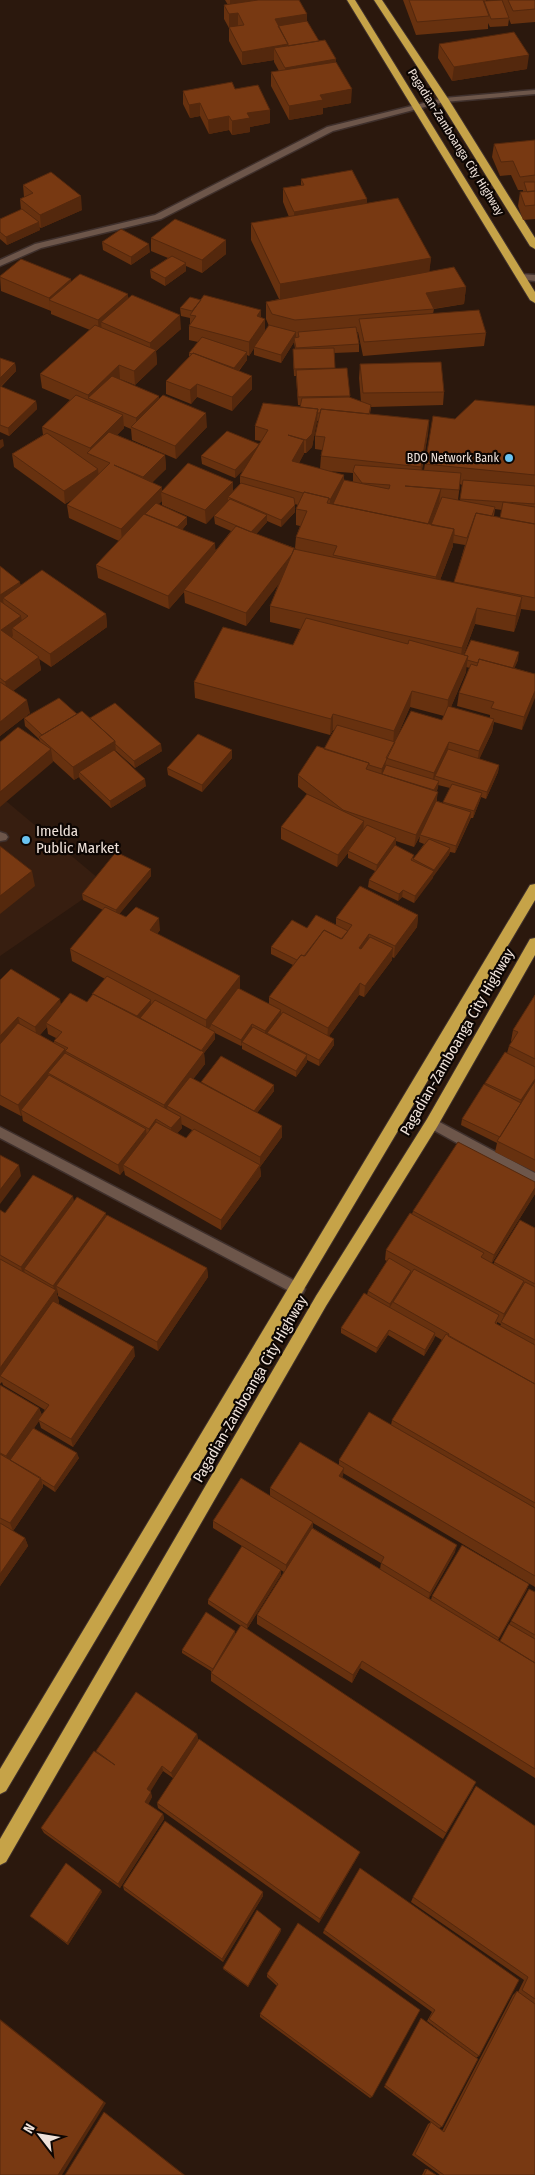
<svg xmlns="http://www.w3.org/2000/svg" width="535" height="2175" font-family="'Fira Sans Condensed',sans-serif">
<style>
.built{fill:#371e10}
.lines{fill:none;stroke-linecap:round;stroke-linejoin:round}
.minor-casing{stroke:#3f302c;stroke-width:3}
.trunk-casing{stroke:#3f302c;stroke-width:2}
.minor{fill:#6d564a;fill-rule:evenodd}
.trunk{fill:#c6a348;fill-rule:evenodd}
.wall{fill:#67310f;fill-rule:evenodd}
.shaded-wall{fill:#54280d}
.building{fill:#783912;stroke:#54280d}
.poi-dot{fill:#6ac3f1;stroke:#0d0603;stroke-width:2}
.labels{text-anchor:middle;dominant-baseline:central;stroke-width:4.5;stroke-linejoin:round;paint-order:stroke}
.far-street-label{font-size:12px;fill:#efe2da;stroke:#0d0603}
.far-poi-label{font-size:12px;fill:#efe2da;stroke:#0d0603;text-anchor:end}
.poi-label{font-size:15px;fill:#efe2da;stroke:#0d0603;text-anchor:start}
.street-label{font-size:15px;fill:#efe2da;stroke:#0d0603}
</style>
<rect width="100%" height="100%" fill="#2b180d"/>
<path class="built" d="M0,796L105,884L0,956Z"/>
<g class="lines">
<g class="minor-casing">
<path id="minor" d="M535,90V94L444,102L333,131L161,219L41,248L0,266V260L35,244L155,215L327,127L444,98Z
M521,274L535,275V281L518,279V275Z
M0,832L6,834L8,837L6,840L0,841Z
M432,1118L535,1173V1186L428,1127L426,1123L428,1119Z
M0,1127L303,1285L305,1289L303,1293L298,1295L293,1293L0,1138Z"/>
</g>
<g class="trunk-casing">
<path id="trunk" d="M347,0H355L535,292V303L530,300Z
M374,0H382L449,100L535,238V249L530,246L439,100Z
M535,884V900L6,1791L0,1794V1769L530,885Z
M535,938V955L437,1127L326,1306L6,1862L0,1865V1839L316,1296L427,1119L530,939Z"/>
</g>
<use href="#minor" class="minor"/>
<use href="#trunk" class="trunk"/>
</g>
<path class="wall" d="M225,0H299L307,21L319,41L336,59V62L351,103L323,108V114L289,120L271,86V72L279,71L274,62V60L242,65L229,41V28L224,19V5H228Z
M403,0H486V1L501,0H535V22L511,24L509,19L508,26L490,27L488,23V29L416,35Z
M439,44L527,69L452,81L438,58Z
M235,89L270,110V123L250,127V132L232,135L229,130L209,134L200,116L190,118L183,104V91Z
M535,140V219L523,220L518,206L520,192H523V190H518L511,175L500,176L492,157L494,144Z
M301,179L367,199V203L431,258L429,271L466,287L464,304L434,309L433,314L486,333L484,346L363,356L358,332H357L359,344V352L334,353L335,369L350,396L349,398L361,402L359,378L360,364L444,392L443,405L371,407L370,414L429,420L428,433L422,470H424L425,464L455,419L535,406V611L521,609L520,614L514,632L475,624L464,654L518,660L514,668L535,674L522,730L494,722L492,732L479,759L499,765L498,772L486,799L481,797L480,800L473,818H471L455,853L450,852L449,855L433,876L414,903L402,897L398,901L368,887L369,880L375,871L348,858V853L337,867L281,839V827L307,794L298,787V775L324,749L334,730H333L330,735L195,698L194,682L293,645L300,629L270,622V606L279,583L246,626L185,603L184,592L169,609L98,578L96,565L119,541L69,518L67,505L73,499L65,504L14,467L12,454L43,435L42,427L70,400L42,388L40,374L90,330L51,314V311L1,291L0,276L71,282L129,298L181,329L156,351L157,364L135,385L120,379L159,399L207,427L176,459L132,440L131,429L124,426V428L117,435L165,455L166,469L152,482L162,490L233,491L240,484V476L243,470L235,478L202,464L201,456L259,444L261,441L255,440V426L300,407L301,405H298L296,376H294L293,357V349H295L294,342L281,363L254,355V348L249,356L247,355V360L239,371L252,389L232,411L197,397L191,404L166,394V381L189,357V353L198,342L189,340V326L190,324V318L181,316L180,308L265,319V332L269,326L266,319V302L279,299L251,240V223L289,217L283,202V188L301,185ZM317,421H318L315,436V449L322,450L321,456L320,469L299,463L304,453H306L312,447ZM327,471L353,473V482L344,480V475ZM460,484L462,485L460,500H458ZM162,501V505L206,524L228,501V502L214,516L215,524L231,531L216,550L182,530L187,524V517L158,504ZM295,504L298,505L296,509V525L300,526L296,537L295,548L256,534L267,522V521L281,527L295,512ZM495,509L502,510L500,518L494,516ZM453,543L465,545L454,583L440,580L453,546ZM466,667L470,668L459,693L457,706L490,715V718L451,707L466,672ZM410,707L444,716L442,720L397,737ZM438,785L450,788L443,803L437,801V791ZM420,836L419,842L424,844L414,858L395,846L396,841L414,847Z
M23,185L82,210L41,228L39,227L40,230L7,245L0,239V219L21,210L20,199L24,197Z
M151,238L226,240V254L202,273L186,266V271L165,286L151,278L150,270L168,258L151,251Z
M102,242L150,252L131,265L103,250Z
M0,358L15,363L16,371L1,387L36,401L37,409L9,436L0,432Z
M0,566L21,585L106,614L107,627L51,667L39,659L41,670L13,690L30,713L0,736Z
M77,714L90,718L162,751L135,768L116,751V752L146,786L111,808L80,779L79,777L74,780L52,760L53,762L40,742L39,739L25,726L24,718Z
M232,758L202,792L168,775L167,768Z
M151,876L119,914L126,917L160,930L157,934L240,976V989L269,1004V997L293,965L271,954V947L307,928L336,925V918L418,915L417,927L394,958L392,957V960L364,997L359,995L329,1036L334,1045L319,1066L307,1060V1062L296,1077L242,1049V1045L241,1046L215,1033V1039L204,1053L205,1064L193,1079L201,1083L274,1091L257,1113L282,1126V1137L260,1167L261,1176L221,1230L125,1175L124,1170L120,1175L23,1121L22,1115L21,1116L0,1105V980L61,1004L87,1002L105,979L72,961L70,949L103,910L83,900L82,894ZM47,1027L48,1034L56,1038L54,1041V1043L40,1035ZM181,1124L192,1130L186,1138L177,1133L182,1128Z
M535,995V1172L495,1152L497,1143L461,1125L462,1119L485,1083L507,1053L509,1046L512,1042L511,1041L513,1030Z
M535,1194L492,1263L494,1264V1262L535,1228V1587L343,1473L342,1477L455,1552L429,1598L431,1600L432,1596L529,1584L526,1591L498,1640L500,1641L511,1621L535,1592V1778L360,1668L352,1683L257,1624V1615L284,1572L213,1528V1521L270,1495V1488L339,1465V1460L391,1425L392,1420L442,1340L435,1336L434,1339L424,1356L388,1335L376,1353L341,1333V1328L367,1295L368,1291L387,1261L385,1260L386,1250L412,1214L413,1211ZM497,1322L501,1324L500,1326L497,1324ZM313,1523L381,1563L380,1569L313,1528Z
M74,1201L106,1216L207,1268L208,1277L158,1351L58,1296V1292L57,1294L59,1302L58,1303L135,1356L73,1447L41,1428L39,1421L34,1428L79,1458L55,1492L43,1484V1487L13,1531L25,1538L28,1546L0,1586V1385L39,1408L42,1415L45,1410L3,1385L2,1382L0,1384V1210L5,1213Z
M281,1575L247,1629L473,1788L443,1839L211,1681V1671L182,1653V1650L235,1631V1635L241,1626L208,1604V1600Z
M197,1734L198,1740L173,1778L163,1771L150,1791L152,1797L148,1804L163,1814L164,1819L120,1888L44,1833L41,1828L97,1753L96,1751Z
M157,1803L360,1852L358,1856L319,1923L158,1808Z
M535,1826V2175H440L412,2155L428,2124L431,2122L442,2131L513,1995L517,1991L518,1992L524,1980L411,1902L413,1897Z
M360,1868L479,2056L476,2058L427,2021L432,2012L323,1933L324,1930Z
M123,1886L263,1896L223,1962L124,1890Z
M102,1892L68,1945L30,1916Z
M298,1923L372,2097L370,2098L260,2017V2014L277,1986L267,1977V1974Z
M281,1931L248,1987L223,1969V1968Z
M421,2018L442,2127L439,2128L384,2087Z
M425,2169H427L436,2175H422Z"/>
<path class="shaded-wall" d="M230,0H282L230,9Z
M238,13V27L229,28V14Z
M307,14V28L280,32L275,19Z
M288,44V58L274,48V60L242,65V52Z
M529,55L527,69L452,81L454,67Z
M336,59V73L285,81V68Z
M352,89L351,103L323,108V114L289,120V106L320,95Z
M200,103V116L190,118L189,105Z
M270,110V123L250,127V132L232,135V121L247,113Z
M229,116V130L209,134L208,120Z
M81,196L82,210L41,228L40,215Z
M367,199V213L294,225V212Z
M39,222L40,230L7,245L6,237Z
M226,240V254L202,273V260Z
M149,244L150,252L131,265V257Z
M431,258L429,275L280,301V284Z
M186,263V271L165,286V278Z
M71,279L72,293L49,300L50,311L49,298Z
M466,287L464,304L424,310L426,293Z
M128,294L129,307L101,322L102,331L99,334L98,320Z
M261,310V323L257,316Z
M180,315L181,329L156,351L157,364L135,385L134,371L150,356V343Z
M265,319V332L249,356V342Z
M296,332V340L294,338V342L281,363V355Z
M247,352V360L234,376V368Z
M15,363L16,371L0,387V378Z
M119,365L120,379L96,402L88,398V395Z
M252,376V389L232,411V397Z
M197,384V397L191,404L190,390Z
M159,396L160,409L136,429V418Z
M36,401L37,409L9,436L8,428Z
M318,409L317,422L312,447L306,453V440Z
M206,413L207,427L176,459L175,446Z
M123,415L124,428L95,457L90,455V448Z
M429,420L428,433L420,480L421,467Z
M3,439L4,446L0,449V440Z
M304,440V454L292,475V461Z
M260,444V452L235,478V470Z
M165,455L166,469L144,491L143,477Z
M98,469L99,482L65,504L64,491Z
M344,475L343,488L329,513L330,500Z
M233,482V496L228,497V501L206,524L205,510Z
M162,487V492H161L162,501L122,542L121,529Z
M441,489L439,503L426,538L427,524Z
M295,505V512L281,527V520Z
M267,515V522L251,540V532Z
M187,517V524L175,538V530Z
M454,529L453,546L435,593L436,577Z
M215,543L216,557L184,590V592L169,609L168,596Z
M296,549V562L246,626V613Z
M20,582L22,595L3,598L4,607L0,609V595Z
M522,597L520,614L514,632L516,616Z
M477,608L475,624L460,664L462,648Z
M106,614L107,627L51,667L50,654Z
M21,616L23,629L12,628L13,636L4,644L1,630Z
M519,652L518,660L510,679L511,671Z
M468,656L466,672L447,716L448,700Z
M39,657L41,670L8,695L5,682Z
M412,691L410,707L393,746L394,731Z
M535,691V698L522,730L524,717Z
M27,700L30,713L0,736V722Z
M333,714V730L330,735L331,719Z
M494,719L492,732L477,764L479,751Z
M115,741L116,753L79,772V777L74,780L73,767Z
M449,742L447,755L435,776L434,782L432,786L434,773Z
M161,744L162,751L135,768L134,761Z
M51,749L53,762L0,807V792Z
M232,750V758L202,792V785Z
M386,761L385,768L381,776L382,769Z
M499,765L498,772L486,799L487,792Z
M145,779L146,786L111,808L110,801Z
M439,781L438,788L432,800L433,793Z
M438,792L436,804L414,847L416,835Z
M482,793L480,800L473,818L474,811Z
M471,812L470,819L455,853L456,846Z
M364,821L363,833L348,851V853L337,867L338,855Z
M396,838V845L376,872L377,865Z
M450,848L449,855L433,877L434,870Z
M151,869V876L117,917L116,910Z
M32,871L35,886L0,914V896Z
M434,871L433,878L414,903L415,896Z
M403,890L402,897L398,901L399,894Z
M418,915L417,927L394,958L395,946Z
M159,918L160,930L151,942L150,930Z
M369,934L368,946L358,959L359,948Z
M393,948L392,960L364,997L365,986Z
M240,976V988L212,1024H211V1026L206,1032V1020Z
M360,983L359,995L327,1039L328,1028Z
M60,999L62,1011L46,1023L47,1027L37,1038L35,1027Z
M151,1000V1006L140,1020L136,1017Z
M281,1010V1017L267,1033V1036L265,1038V1031Z
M18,1017L21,1028L0,1050V1036Z
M252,1024V1030L242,1042L241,1046V1040Z
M215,1032V1039L204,1053L205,1064L171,1108L167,1106L168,1112L165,1116L164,1105Z
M334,1039V1045L319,1066V1060Z
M65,1049L67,1060L48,1073L50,1081L21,1110L22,1115L21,1116L18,1105Z
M307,1055V1062L296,1077V1071Z
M535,1079V1083L499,1144L500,1138L520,1105L521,1100Z
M274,1085V1091L254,1117V1111Z
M181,1117L182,1128L172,1139L171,1128Z
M156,1119L157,1130L150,1140L149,1129Z
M282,1126V1137L260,1167L261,1176L221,1230V1220L260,1166V1157Z
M146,1129L147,1140L123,1165L124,1170L120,1175L118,1165Z
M19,1165L21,1176L0,1204V1190Z
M535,1188V1194L491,1264L494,1255Z
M73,1196L75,1206L24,1269L25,1274L23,1276L21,1267Z
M106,1213L107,1223L56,1286L58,1292L57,1294L59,1302L4,1378L0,1376V1368L55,1292L53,1286Z
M207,1268L208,1277L158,1351L157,1342Z
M411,1271L410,1277L393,1302L389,1309L390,1304Z
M524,1281L521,1290L502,1322L504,1314Z
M389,1330L388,1335L376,1353L377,1348Z
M435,1333L434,1339L424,1356L425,1350Z
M134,1347L135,1356L73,1447L71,1439Z
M39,1408L42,1417L38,1420L39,1421L9,1465L6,1456Z
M77,1453L79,1458L55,1492L54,1487Z
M344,1468L343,1476L338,1484L339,1476Z
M41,1478L43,1487L13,1531L10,1523Z
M313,1522V1530L286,1573V1565Z
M25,1538L28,1546L0,1586V1574Z
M457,1545L455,1552L428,1600L430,1593Z
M281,1570V1575L247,1629V1625Z
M529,1584L526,1591L496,1644L499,1638Z
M235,1631V1635L213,1669Z
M362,1661L360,1668L352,1683L353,1675Z
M197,1734L198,1740L173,1778L171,1773Z
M162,1766L163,1771L149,1794L147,1789Z
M151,1792L152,1797L147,1807L145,1802Z
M163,1814L164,1819L120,1888L118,1884Z
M360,1852L358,1856L319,1923L320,1919Z
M101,1890L102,1892L68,1945L67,1943Z
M263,1892V1896L223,1962L222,1959Z
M281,1929V1931L248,1987V1986Z
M0,2019L106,2103L62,2175H58Z
M104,2112L107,2114L185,2175H184Z"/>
<path class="building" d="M258,0H299L307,14L275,19L288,44L242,52L229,27L244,25L238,13L229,14L224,5Z
M409,0H483L489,16L417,22Z
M502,0L509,18L491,19L484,1Z
M508,0H535V9L513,11Z
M307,21L319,41L288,46V44L278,26Z
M514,32L529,55L454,67L439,44Z
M325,40L336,59L285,68L274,48Z
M336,62L352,89L320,95L323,100L289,106L271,72Z
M232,82L235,89L258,85L270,110L247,113L250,118L232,121L229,116L208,120L200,103L189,105L183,91Z
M535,140V175L520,177L513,161L501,162L494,144Z
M352,170L367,199L294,212L283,188L304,185L301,179Z
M51,172L81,196L40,215L20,199L33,193L23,185Z
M524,182H535V191L527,192Z
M535,191V205L525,206L520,192Z
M398,198L431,258L280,284L251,223Z
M22,209L39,222L6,237L0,232V219Z
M175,219L226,240L202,260L151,238Z
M121,229L149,244L131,257L102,242Z
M172,256L186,263L165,278L150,270Z
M21,259L71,279L49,298L0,277V276Z
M454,267L466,287L426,293L434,309L295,320L272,314L266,302Z
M80,274L128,294L98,320L49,300Z
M132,295L180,315L150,343L101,322Z
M204,295L261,310L257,316L265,319L249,342L189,326L196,316L190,315Z
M190,297L201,300L192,311L180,308Z
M479,310L486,333L364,342L359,319Z
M95,325L156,350L134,371L119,365L88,395L40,374Z
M269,325L296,332L281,355L254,347Z
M356,327L359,344L296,348L294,338L299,337L298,332Z
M202,337L247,352L234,368L193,353L192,354L189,353Z
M334,348L335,368L294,369L293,349Z
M193,353L252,376L232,397L197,384L190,390L166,381Z
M0,358L15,363L0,378Z
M441,362L444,392L363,393L360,364Z
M347,368L350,396L298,397L296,370Z
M112,376L159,396L136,418L88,398Z
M0,386L36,401L8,428L0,425Z
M76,395L123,415L90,448L42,427Z
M163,395L206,413L175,446L131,427Z
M349,397L371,405L369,414L321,409L320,413H317L318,409L300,407L302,398Z
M475,400L535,406V475L425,464L433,416L455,419Z
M263,403L318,409L312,434L306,440L288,435L304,440L292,461L344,475L330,500L329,498L304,492L303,493L240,476L268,430L255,426Z
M321,409L429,420L421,467L321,456L325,437L315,436Z
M227,431L259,444L257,447L235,470L201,456Z
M109,432L165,455L143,477L114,465L162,487L121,529L67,505L110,463L87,453Z
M47,433L98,469L64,491L12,454Z
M188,463L233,482L205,510L161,492Z
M355,465L461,473L459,490L405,486L441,489L428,524L333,504L344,480L389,489L390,485L362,483L353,471Z
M463,480L535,486V504L460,499Z
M241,483L294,498L295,505L281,520L228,497Z
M304,492L329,498L327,503L454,529L436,577L333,555L337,546L296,537L307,511L296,509Z
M442,497L495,507L492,516L476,513L467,538L454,535V529L431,525Z
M230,499L267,515L251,532L214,516Z
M503,502L535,507V524L500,518Z
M156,503L187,517L177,527L145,514Z
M476,513L535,524V598L454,582Z
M144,514L215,543L168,596L96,565Z
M236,526L296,549H294L292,554L246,613L184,590Z
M294,549L522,597L516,616L477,608L462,648L270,606Z
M0,566L20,582L0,595Z
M42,570L106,614L50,654L12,628L28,616L3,598Z
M0,601L21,616L1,630L39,657L5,682L0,678Z
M306,618L408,644L409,640L468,656L448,700L412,691L394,731L333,714L331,719L194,682L223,627L293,645Z
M471,640L519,652L513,668L479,659L478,663L467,660L468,656L464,655Z
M479,659L535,674V691L524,717L491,708L494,702L459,693L471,664L477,666Z
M0,682L27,700L0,722Z
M59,698L77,714L42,735L24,718Z
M115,703L161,744L134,761L115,744V741L90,718Z
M448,706L494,719L479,751L449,742L434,773L386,758L411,711L442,720Z
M82,711L115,741L73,767L39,737Z
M337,725L395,742L382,769L369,765V763L324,749Z
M18,727L51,749L0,792V742Z
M198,734L232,750L202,785L167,768Z
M317,746L369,763L366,769L438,792L416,835L343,810L298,775Z
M448,749L499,765L487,792L435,776Z
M114,750L145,779L110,801L79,772Z
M386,765L439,781L434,790L382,774Z
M452,784L482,793L474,811L443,802Z
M307,794L364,821L338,855L281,827Z
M436,801L471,812L456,846L420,835Z
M367,825L396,838L377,865L348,851Z
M429,839L450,848L434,870L413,859Z
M395,845L414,855L411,860L434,871L415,896L403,890L399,894L369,880Z
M0,846L32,871L0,896Z
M116,852L151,869L116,910L82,894Z
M360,886L418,915L395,946L369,934L359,948L361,949L370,937L393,948L365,986L360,983L328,1028L269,997L301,955L304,956L324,930L342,939L352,925L336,918Z
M105,907L126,917L136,907L159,918L150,930L240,976L206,1020L70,949Z
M316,915L348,931L341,939L324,930L305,956L301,955L297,960L271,947L292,920L307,928Z
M11,969L60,999L35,1027L18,1017L0,1036V980Z
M107,976L151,1000L137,1016L93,994H92Z
M238,988L281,1010L265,1031L252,1024L241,1040L211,1024Z
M70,993L87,1002L93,994L204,1052L164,1105L65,1051L68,1048L54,1041L62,1032L46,1023Z
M535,995V1059L509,1046L518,1032L513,1030Z
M155,1000L215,1032L201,1051L140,1018Z
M283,1012L334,1039L319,1060L267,1033Z
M18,1023L65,1049L18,1105L0,1095V1044Z
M253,1027L307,1055L296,1071L242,1042Z
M505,1052L535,1067V1079L521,1100L485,1083Z
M65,1053L181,1117L171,1128L156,1119L149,1129L48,1073Z
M221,1056L274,1085L254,1111L201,1082Z
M49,1075L146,1129L118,1165L21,1110Z
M190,1077L282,1126L260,1157L167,1106Z
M535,1081V1160L497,1141Z
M484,1084L521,1103L500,1137L462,1119Z
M156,1122L186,1138L194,1129L260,1165L221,1220L123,1165Z
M458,1142L535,1182V1188L494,1255L413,1211Z
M0,1155L19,1165L0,1190Z
M33,1175L73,1196L21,1267L0,1255V1210L5,1213Z
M77,1197L106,1213L53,1286L24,1269Z
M410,1213L484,1253L481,1257L524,1281L504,1314L386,1250Z
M107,1215L207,1268L157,1342L56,1286Z
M520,1220L535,1228V1284L494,1262Z
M389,1258L411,1271L390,1304L368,1291Z
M0,1259L56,1290L0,1368Z
M414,1269L499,1315L495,1323L535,1345V1384L448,1336L449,1334L393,1302Z
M525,1282L535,1287V1340L501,1322Z
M364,1293L435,1333L425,1350L389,1330L377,1348L341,1328Z
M53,1301L134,1347L71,1439L38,1420L49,1405L0,1376Z
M446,1334L535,1384V1503L392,1420Z
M0,1385L39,1408L6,1456L0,1453Z
M369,1412L535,1508V1576L339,1460Z
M33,1428L77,1453L54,1487L10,1460Z
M300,1442L344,1468L339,1476L457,1545L430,1593L381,1563L384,1557L270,1488Z
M0,1454L41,1478L10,1523L0,1518Z
M241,1478L313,1522L286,1565L213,1521Z
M0,1523L25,1538L0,1574Z
M312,1528L535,1663V1769L362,1661L353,1675L257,1615Z
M462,1545L529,1584L499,1638L432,1596Z
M242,1546L281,1570L247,1625L208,1600Z
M529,1589L535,1592V1635L511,1621Z
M206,1612L235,1631L213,1669L182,1650Z
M509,1624L535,1639V1663L500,1641Z
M241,1625L476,1782L446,1833L211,1673Z
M136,1692L197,1734L171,1773L162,1766L147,1789L151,1792L145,1802L163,1814L118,1884L41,1828L94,1751L115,1765L96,1751Z
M199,1739L360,1852L320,1919L157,1803Z
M476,1786L535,1826V1999L522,1990L528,1977L413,1897Z
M165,1821L263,1892L222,1959L123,1886Z
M66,1863L101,1890L67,1943L30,1916Z
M360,1868L519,1980L479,2056L429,2019L435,2010L324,1930Z
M257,1910L281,1929L248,1986L223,1968Z
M298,1923L420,2010L372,2097L260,2014L278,1984L267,1974Z
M517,1991L535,2004V2175H444L415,2154L431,2122L444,2132Z
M421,2018L478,2059L442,2127L385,2085Z
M0,2020L104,2102L58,2175H0Z
M104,2112L184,2175H65Z
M427,2169L436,2175H424Z"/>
<g class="poi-dot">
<circle cx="509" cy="458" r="5"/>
<circle cx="26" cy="840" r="5"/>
</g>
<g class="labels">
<g class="far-street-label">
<text transform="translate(456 142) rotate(58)">Pagadian-Zamboanga City Highway</text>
</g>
<g class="far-poi-label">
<text x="499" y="458">BDO Network Bank</text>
</g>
<g class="poi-label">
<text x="36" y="831">Imelda<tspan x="36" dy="17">Public Market</tspan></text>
</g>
<g class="street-label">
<text transform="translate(457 1042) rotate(-60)">Pagadian-Zamboanga City Highway</text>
<text transform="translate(250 1389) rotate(-60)">Pagadian-Zamboanga City Highway</text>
</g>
</g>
<g transform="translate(40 2135) rotate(301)" stroke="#0d0603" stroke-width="4" paint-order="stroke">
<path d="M0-4L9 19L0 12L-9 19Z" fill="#efe2da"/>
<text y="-8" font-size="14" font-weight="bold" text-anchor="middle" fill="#efe2da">N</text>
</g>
</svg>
